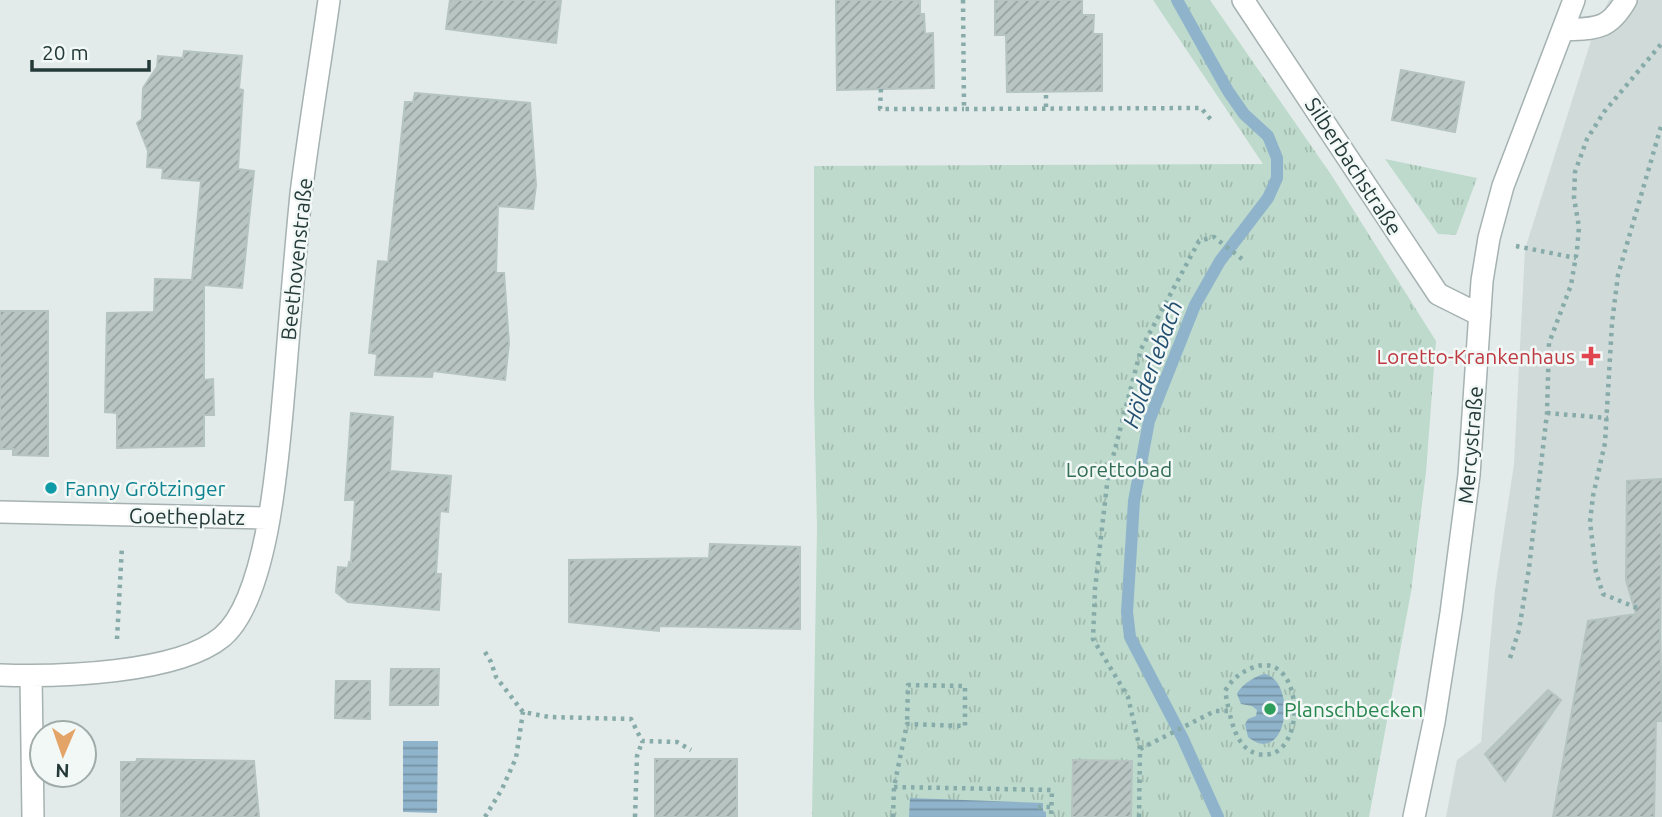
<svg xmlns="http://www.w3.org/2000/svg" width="1662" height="817" font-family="Ubuntu,sans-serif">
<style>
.built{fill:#d0dad8}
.grass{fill:url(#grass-tufts)}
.water{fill:url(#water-rules)}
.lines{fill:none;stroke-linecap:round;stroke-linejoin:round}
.stream{stroke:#8fb3ca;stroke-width:12}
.building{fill:url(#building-hatch);stroke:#b5c4c1;stroke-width:2}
.minor-casing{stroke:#a5b2b1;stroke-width:24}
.path{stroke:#86aba9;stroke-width:4.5;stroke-dasharray:3.5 5;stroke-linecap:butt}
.minor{stroke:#fff;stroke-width:21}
.health-dot{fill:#e0444e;stroke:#f2f8f6;stroke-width:2.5}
.culture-dot{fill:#0f9aa8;stroke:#f2f8f6;stroke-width:2.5}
.leisure-dot{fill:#2e9e5b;stroke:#f2f8f6;stroke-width:2.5}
.labels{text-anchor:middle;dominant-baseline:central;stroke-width:5;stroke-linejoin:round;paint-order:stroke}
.street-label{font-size:21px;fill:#243a39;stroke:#f2f8f6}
.health-label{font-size:21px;fill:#be3a42;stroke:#f2f8f6;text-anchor:end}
.park-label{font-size:21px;fill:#326d57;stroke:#f2f8f6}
.culture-label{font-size:21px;fill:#0d838f;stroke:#f2f8f6;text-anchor:start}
.leisure-label{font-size:21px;fill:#27864d;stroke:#f2f8f6;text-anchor:start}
.water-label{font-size:23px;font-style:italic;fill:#245070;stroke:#f2f8f6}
</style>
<defs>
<pattern id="grass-tufts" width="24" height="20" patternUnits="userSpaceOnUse" patternTransform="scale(1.75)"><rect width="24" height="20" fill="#bddacc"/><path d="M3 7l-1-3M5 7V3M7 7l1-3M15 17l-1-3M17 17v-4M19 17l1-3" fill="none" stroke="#a2bcb0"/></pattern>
<pattern id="water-rules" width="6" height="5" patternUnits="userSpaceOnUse" patternTransform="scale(1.75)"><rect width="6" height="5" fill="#8fb3ca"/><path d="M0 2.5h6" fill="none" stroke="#7593a5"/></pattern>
<pattern id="building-hatch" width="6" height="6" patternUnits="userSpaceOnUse" patternTransform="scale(1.75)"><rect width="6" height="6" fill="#b8c5c3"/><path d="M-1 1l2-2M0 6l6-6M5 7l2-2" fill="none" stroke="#95a19f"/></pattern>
</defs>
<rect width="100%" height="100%" fill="#e2ebe9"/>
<path class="built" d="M1609,0H1662V817H1446L1457,760L1481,742L1495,590L1514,464L1525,249L1595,28Z"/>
<path class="grass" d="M1153,0H1210L1332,176L1436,341L1426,472L1411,592L1369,817H812L817,528L814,393V166L1263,164Z
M1385,159L1477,178L1456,235L1438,234Z"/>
<path class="water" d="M1265,674C1298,683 1287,768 1248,737L1245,724L1248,719L1256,716L1257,710L1252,706L1241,704L1237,694C1240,686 1256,675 1265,674Z
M403,741H438L437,813L403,812Z
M910,798L1043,803V811L1046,812V817H909Z"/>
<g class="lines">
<path class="stream" d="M1177,0L1228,91L1244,114L1268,136L1277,158V178L1268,198L1220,261L1195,305L1149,421L1134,501L1127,612L1130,637L1183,739L1218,817"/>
</g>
<path class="building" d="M450,0H561L556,43L446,29Z
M836,0H920V14H924L925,34L933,33L934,88L837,90Z
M995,0H1082V15H1094L1093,34H1102V91L1007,92L1006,35H995Z
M184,51L242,56L239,89L243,90L238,169L254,171L242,288L204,285V380L213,379L214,415H204V446L117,448V413L105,412L107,313L154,312L155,279L192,280L201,181L162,178L163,168L147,167L148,151L137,123L142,119L143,88L157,67L158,56L183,58Z
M1401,70L1464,82L1455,132L1392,120Z
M415,93L530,103L536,185L533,209L498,206L496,273H504L509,343L505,380L433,371L432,377L375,375L377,354L369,353L378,261L388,262L405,102H413Z
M0,311H48V456L13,455V449H0Z
M351,413L393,417L390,471L451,476L448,512L440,511L436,574H441L439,610L348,602L336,592L338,567L348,568L349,562L351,563L355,500H345Z
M1662,479L1660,631L1662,721H1656L1654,817H1553L1588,621L1636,614L1626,580L1627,481Z
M710,544L800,547V629L659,626V631L569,622V560L709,558Z
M391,669H439L438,705H390Z
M336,681H370V719L335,718Z
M1548,690L1561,700L1505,781L1485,754Z
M137,759L254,761L259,817H121V762H136Z
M655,759H737V817H655Z
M1073,760L1132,761L1131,817H1072Z"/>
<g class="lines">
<g class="minor-casing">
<path id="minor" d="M1243,0L1438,294L1480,315
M1563,30C1596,28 1608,31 1626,0
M0,512L269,518
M0,675C57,677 177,674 222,637C271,596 279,441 285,379C290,317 295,256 301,194C309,129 320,65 329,0
M31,676L33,817
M1414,817L1434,722L1451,613L1469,475L1482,281L1489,238L1503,186L1574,0"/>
</g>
<path class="path" d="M963,0L964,109L1201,108L1213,122
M881,89L880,109H964
M1046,107V91
M1516,246L1576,258
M1547,413L1608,418
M1637,608L1603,594L1596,572L1590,522L1593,496L1605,443L1612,323L1618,275L1662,123
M117,639L122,546
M485,652L491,662L496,677L523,712L549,717L631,719L642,741L677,742L691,750
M1510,658L1519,630L1529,568L1547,413L1549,343L1571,285L1577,250L1579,227L1574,198L1575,172L1587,139L1604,112L1662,43
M1140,749L1128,697L1093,639L1095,589L1108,476L1141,349L1199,241L1214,237L1242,259
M894,787L1052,790L1051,817
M1038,807H1051
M485,817L502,789L516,758L523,712
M635,817L637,756L642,742
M893,817L894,787L907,724L965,726V686L908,685L907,724
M1139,817L1140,749L1215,711H1229L1225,691C1232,679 1241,672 1254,667C1306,649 1308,765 1258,754C1238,749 1233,727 1229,711"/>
<use href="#minor" class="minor"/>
</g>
<path class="health-dot" d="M1587.5 345.5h7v7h7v7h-7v7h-7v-7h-7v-7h7z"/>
<circle class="culture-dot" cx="51" cy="488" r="7"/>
<circle class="leisure-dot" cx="1270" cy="709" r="7"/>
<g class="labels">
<g class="street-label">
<text transform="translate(1354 166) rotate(57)">Silberbachstraße</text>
<text transform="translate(296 259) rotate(-84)">Beethovenstraße</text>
<text transform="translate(1470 445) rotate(-85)">Mercystraße</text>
<text transform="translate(187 516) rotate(1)">Goetheplatz</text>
</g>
<g class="health-label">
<text x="1575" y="356">Loretto-Krankenhaus</text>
</g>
<g class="park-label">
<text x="1119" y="469">Lorettobad</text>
</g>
<g class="culture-label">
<text x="65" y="488">Fanny Grötzinger</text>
</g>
<g class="leisure-label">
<text x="1284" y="709">Planschbecken</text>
</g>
<g class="water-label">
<text transform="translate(1152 364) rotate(-70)">Hölderlebach</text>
</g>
</g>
<g transform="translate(63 754) rotate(182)"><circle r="33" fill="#f2f8f6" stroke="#a0acaa" stroke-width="2"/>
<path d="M0-5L12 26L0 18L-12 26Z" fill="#e4a467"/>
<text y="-10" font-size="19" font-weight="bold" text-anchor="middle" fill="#243a39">N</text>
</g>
<path d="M32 60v10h117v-10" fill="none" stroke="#243a39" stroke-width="3.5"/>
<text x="42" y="60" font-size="21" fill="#243a39" stroke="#f2f8f6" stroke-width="5" paint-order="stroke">20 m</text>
</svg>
